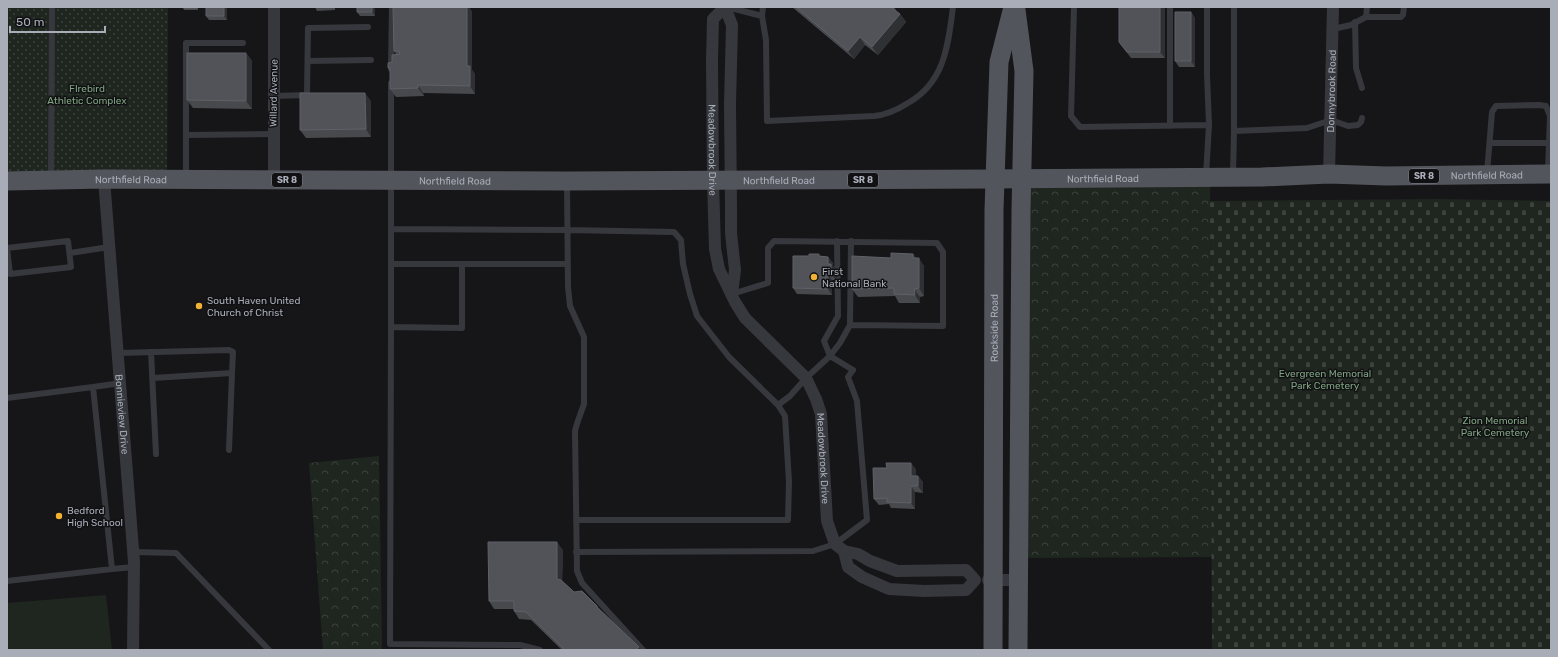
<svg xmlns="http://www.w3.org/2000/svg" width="1558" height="657" font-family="Rubik,sans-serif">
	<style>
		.grass { fill: url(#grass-dots) }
		.forest { fill: url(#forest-crowns) }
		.cemetery { fill: url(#cemetery-stones) }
		.garden { fill: #1e261f }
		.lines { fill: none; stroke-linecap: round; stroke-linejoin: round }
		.service { stroke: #37383d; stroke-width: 6 }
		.minor { stroke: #37383d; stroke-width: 12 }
		.primary { stroke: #53555c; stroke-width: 19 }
		.wall { fill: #47494d }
		.shaded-wall { fill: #2f3033 }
		.building { fill: #525359; stroke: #5f6168 }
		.poi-dot { fill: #f2b134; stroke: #111113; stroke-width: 1.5 }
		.labels { text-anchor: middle; stroke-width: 3; stroke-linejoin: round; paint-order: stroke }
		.shield { fill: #111113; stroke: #7b7e86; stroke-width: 1 }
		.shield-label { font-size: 9px; font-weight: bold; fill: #a8adb8 }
		.park-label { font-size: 10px; fill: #7fa381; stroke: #111113 }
		.street-label { font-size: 10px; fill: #a8adb8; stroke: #111113 }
		.poi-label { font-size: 10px; fill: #a8adb8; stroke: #111113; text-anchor: start }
	</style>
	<defs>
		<pattern id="grass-dots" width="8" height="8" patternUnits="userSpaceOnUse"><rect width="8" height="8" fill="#1e261f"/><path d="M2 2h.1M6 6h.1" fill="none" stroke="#3c433d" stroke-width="1.8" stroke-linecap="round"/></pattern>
		<pattern id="forest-crowns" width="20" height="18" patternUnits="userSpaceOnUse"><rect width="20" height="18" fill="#1e261f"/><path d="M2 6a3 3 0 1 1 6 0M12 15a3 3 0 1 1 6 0" fill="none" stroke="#3c433d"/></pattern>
		<pattern id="cemetery-stones" width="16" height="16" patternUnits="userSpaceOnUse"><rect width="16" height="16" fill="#1e261f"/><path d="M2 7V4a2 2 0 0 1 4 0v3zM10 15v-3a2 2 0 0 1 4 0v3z" fill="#3c433d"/></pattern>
	</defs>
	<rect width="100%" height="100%" fill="#161618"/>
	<path class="grass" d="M7 7H168L167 179 7 181Z"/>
	<path class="forest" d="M1210 176 1212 557 1019 558 1022 179Z
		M379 456 382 650H323L309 463Z"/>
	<path class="cemetery" d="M1438 199 1551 201V650H1212L1210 201Z"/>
	<path class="garden" d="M106 595 112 650H7V603Z"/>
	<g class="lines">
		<path class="service" d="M727 7 762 16 763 7
			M1074 7 1071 116 1080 127 1209 125
			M1170 7V126
			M762 16 766 40 767 121 874 116C887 115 897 110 908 103 945 82 948 45 953 7
			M1366 17 1367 7
			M1355 22 1356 68 1362 88
			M1333 29 1351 25 1366 17H1401L1403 15 1404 7
			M308 61 371 60
			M391 69 392 7
			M391 83V264H567
			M274 96 307 95 308 28 368 27
			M1234 131V7
			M186 135 273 134
			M1490 143H1549
			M1487 173 1492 112 1496 106 1539 105 1546 106 1550 116 1548 172
			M1206 175 1209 125 1207 74V7
			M1233 175 1234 131 1307 128 1331 120 1348 126 1358 125 1361 122 1362 118
			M186 178V43H243
			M51 179 52 7
			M567 183 568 287 570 306 584 337V404C581 413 577 422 575 431L577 571 582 583 643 650
			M391 229 567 230 674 232 681 240 683 264 690 294 697 316 729 357 778 405 785 416 789 482 788 520H576
			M837 241 838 316 824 341 830 356 840 343 850 325 851 241
			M7 248 68 241 71 267 10 274 7 248
			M70 253 109 247
			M391 264V327L462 328V264
			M732 294 768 283V248L774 241 937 243 943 252V326L850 325
			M391 327 390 644 520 645 540 650
			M151 352 156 454
			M119 353 229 350 233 352 232 373 153 378
			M93 387 121 383
			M7 398 93 387 112 569 7 581
			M229 450 232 373
			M133 552 176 553 269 650
			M576 552 813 551 835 544 867 520 857 401 848 377 853 370 830 356 806 378 790 396 778 405
			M112 569 134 567"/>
		<g class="minor">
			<path d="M274 7V180"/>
			<path id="s1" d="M725 7 713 19 712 60 713 181 715 249 719 269 735 302 745 318 806 378 816 399 821 414 827 521 835 544 844 551"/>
			<path d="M725 7 732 25 730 104 731 205V233L735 270 732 294"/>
			<path id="s2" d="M1329 174 1333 7"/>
			<path id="s3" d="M104 179 134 562 133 650"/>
			<path d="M844 551 858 554 870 561 897 571 966 570 975 580 966 590 924 591 889 589 862 577 848 567Z"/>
			<path d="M988 580H1018"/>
		</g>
		<g class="primary">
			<path d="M1016 10 1024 71 1021 210 1018 650"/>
			<path id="s4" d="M7 181 104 179 567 181 996 179 1262 177 1329 174 1386 176 1551 174"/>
			<path id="s5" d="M993 650 994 210 999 62 1013 7"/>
		</g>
	</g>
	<path class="wall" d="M183 7H198V10H184Z
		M227 7V20H209L206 16Z
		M315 7H335V10L317 11Z
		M357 7H375V16H360L357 12Z
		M393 7H469L472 12V70L475 74V94L423 93 424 96 396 97 390 89V71L388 68 396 54 394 51Z
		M792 7H894L897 12 900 14 906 22 878 55 865 45 854 59Z
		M1165 7V58H1131L1119 42Z
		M1191 12 1195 18V67H1179L1175 61Z
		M246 53 252 61V109L193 108 187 100Z
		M371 101V137L306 138 300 130Z
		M913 254 916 258 924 266V296L920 297V303H899L895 296 858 297 852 289 891 258Z
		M821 256 828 257 833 263V266L836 270V280H832V295L797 294 793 288Z
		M916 469V476H918L923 482V493L915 492V509L891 508 889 504 879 505 874 499Z
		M563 550 562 581 574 592 597 606 601 611 641 650H562L531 620 519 619 514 611V609H494L489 601Z"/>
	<path class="shaded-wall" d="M224 7H227V20L224 16Z
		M372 7H375V16L372 12Z
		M467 7H469L472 12V70L475 74V94L470 86 467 66Z
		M1160 7H1165V58L1160 52Z
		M1191 12 1195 18V67L1191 61Z
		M900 14 906 22 878 55 872 47Z
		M860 37 865 45 854 59 848 51Z
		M246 53 252 61V109L246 101Z
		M418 85 423 93 424 96 418 88Z
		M365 93 371 101V137L366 129Z
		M913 254 919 261V258L924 266V296L919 288 913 258Z
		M828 257 833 263V266L836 270V280L831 274 828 264Z
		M828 274 832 280V295L828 289Z
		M914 289 920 297V303L915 295Z
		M911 463 916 469V482L911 476Z
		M918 476 923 482V493L918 486Z
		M911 486 915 492V509L911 503Z
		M557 542 563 550 562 588 557 579Z
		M639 647 641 650H636Z"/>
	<path class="building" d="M183 7H197V8H183Z
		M206 7H224V16H206Z
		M357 7H372V12H357Z
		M393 7H467V66H470V86L418 85V88L390 89V68H388V63L392 62V55L400 54 399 51H394Z
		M796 7H892V8L900 14 872 47 860 37 848 51Z
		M1119 7H1160V52H1127L1119 42Z
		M1175 12H1191V61H1175Z
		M187 53H246V101L187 100Z
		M300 93H365L366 129 300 130Z
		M891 253 913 254V258H919V288L914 289 915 295 894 294V288L852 289V256L891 258Z
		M809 254H819V256L828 257V264H831V274H828V289L793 288V256H809Z
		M886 463H911V476H918V486H911V503L887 502V498L874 499 873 468H887Z
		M488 542H557V579L561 580 574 592 582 591 597 606V607L639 647 636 650H565L526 612 514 611V601H489Z"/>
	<g class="poi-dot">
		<circle cx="814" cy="277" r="4"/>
		<circle cx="199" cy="306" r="4"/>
		<circle cx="59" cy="516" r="4"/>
	</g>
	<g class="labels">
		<g class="shield">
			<rect x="1409" y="169" width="30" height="14" rx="3"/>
			<rect x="272" y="173" width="30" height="14" rx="3"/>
			<rect x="848" y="173" width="30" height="14" rx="3"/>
		</g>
		<g class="shield-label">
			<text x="1424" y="179">SR 8</text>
			<text x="287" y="183">SR 8</text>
			<text x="863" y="183">SR 8</text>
		</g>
		<g class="park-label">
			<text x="87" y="92">FIrebird<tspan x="87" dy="12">Athletic Complex</tspan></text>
			<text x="1325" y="377">Evergreen Memorial<tspan x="1325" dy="12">Park Cemetery</tspan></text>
			<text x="1495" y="424">Zion Memorial<tspan x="1495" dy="12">Park Cemetery</tspan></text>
		</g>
		<g class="street-label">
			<text dy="4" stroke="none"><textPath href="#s2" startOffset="83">Donnybrook Road</textPath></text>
			<text transform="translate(273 93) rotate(-89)" y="4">Willard Avenue</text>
			<text dy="4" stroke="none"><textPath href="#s1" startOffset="148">Meadowbrook Drive</textPath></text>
			<text dy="4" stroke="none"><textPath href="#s4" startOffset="1480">Northfield Road</textPath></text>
			<text dy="4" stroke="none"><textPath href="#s4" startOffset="1096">Northfield Road</textPath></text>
			<text dy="4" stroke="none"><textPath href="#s4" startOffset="124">Northfield Road</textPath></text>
			<text dy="4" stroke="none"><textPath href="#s4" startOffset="448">Northfield Road</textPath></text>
			<text dy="4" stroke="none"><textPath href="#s4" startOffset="772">Northfield Road</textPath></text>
			<text dy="4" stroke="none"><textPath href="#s5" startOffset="322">Rockside Road</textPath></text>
			<text dy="4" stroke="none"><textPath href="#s3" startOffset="236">Bonnieview Drive</textPath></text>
			<text dy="4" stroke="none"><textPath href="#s1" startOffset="492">Meadowbrook Drive</textPath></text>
		</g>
		<g class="poi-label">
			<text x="822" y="275">First<tspan x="822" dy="12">National Bank</tspan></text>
			<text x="207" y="304">South Haven United<tspan x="207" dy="12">Church of Christ</tspan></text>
			<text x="67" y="514">Bedford<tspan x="67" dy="12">High School</tspan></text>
		</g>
	</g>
	<rect width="1558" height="657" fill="none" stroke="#a8adb8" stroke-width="16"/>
	<path d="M10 26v6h95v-6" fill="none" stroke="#a8adb8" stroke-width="2"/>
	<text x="16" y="26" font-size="12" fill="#a8adb8" stroke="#111113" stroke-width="3" paint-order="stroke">50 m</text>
</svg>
